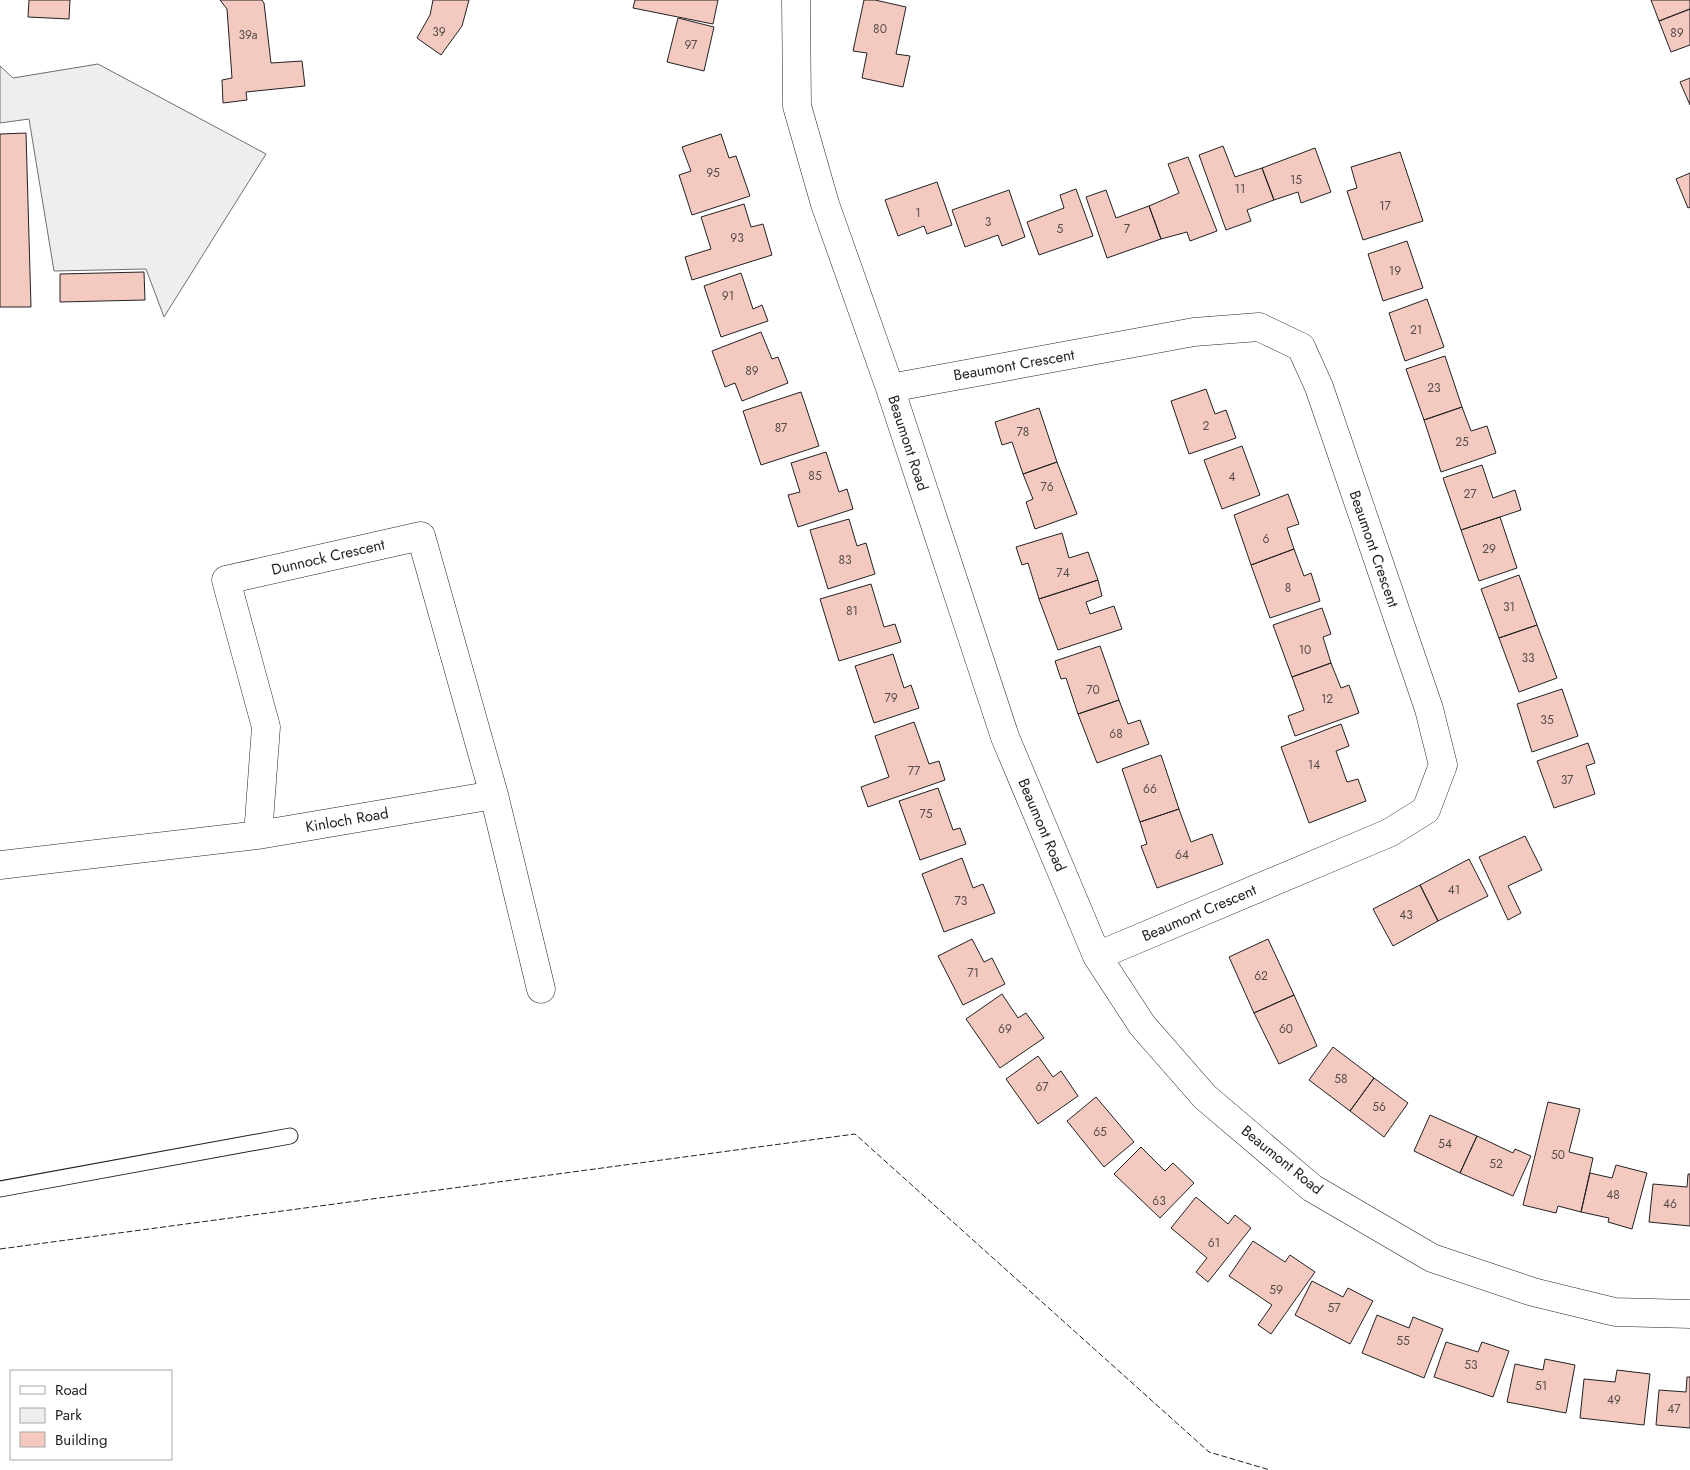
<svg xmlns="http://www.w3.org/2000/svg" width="1690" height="1470" font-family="Jost,sans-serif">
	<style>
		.green { fill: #eee; stroke: #6f6f6f }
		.building { fill: #f3c9c0; stroke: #222 }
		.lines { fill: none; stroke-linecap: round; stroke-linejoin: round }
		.service-casing { stroke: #222; stroke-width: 17 }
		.minor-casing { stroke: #222; stroke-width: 29 }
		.service { stroke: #fff; stroke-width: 15 }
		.minor { stroke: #fff; stroke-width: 28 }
		.fence { stroke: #222; stroke-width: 1; stroke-dasharray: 6 2.5; stroke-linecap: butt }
		.labels { text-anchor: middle; stroke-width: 4; stroke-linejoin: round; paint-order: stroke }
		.number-label { font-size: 12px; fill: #564c4a }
		.street-label { font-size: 15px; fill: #222; stroke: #fff }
	</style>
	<rect width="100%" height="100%" fill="#fff"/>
	<path class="green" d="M98 64 266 154 164 317 146 269 54 271 29 119 0 123V66L13 78Z"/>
	<path class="building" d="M29 0H70L69 19 28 17Z
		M220 0H262L264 3 271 63 302 61 305 86 246 92 247 100 223 103 222 80 232 78 227 9Z
		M433 0H469L462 26 441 55 417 38 430 15Z
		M635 0H718L713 24 633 8Z
		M864 0H875L906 7 896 54 910 56 903 87 862 78 867 53 853 51Z
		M1651 0H1690V9L1659 21Z
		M1690 9V45L1671 52 1659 21Z
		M678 18 714 27 704 71 667 62Z
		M1690 78V105L1680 82Z
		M26 133 31 307H0V134Z
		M721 134 729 158 736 156 750 196 692 215 679 175 691 171 682 147Z
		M1223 146 1235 177 1262 168 1274 200 1247 210 1251 221 1226 230 1199 155Z
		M1315 148 1331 192 1301 203 1298 192 1274 200 1262 168Z
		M1400 152 1423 221 1363 240 1347 191 1357 188 1351 167Z
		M1188 157 1217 231 1190 241 1187 232 1161 239 1149 206 1179 193 1168 164Z
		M1690 173V207L1688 208 1676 179Z
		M937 182 952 225 927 234 924 226 898 236 885 200Z
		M1076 189 1093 236 1039 255 1027 222 1064 208 1060 195Z
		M1009 190 1025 237 1002 246 998 235 965 247 952 210Z
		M1106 190 1116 218 1149 206 1161 239 1107 258 1086 197Z
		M744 204 751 227 763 224 772 255 692 280 685 257 711 249 701 217Z
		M1407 241 1423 288 1383 301 1368 254Z
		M144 272 145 300 60 302V274Z
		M741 273 753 309 762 305 768 321 721 337 704 286Z
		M1427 299 1444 347 1405 361 1389 313Z
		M761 332 772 359 778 357 788 383 742 401 735 383 725 387 712 351Z
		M1445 356 1462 407 1424 420 1406 369Z
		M1206 389 1215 414 1226 410 1236 438 1189 454 1171 401Z
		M801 392 819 446 761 465 743 411Z
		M1462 407 1471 431 1487 426 1496 453 1441 472 1424 420Z
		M1039 408 1057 462 1023 474 1012 442 1002 445 995 422Z
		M1242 446 1260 495 1222 509 1204 460Z
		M826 452 839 492 847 489 853 509 798 527 788 495 800 492 791 463Z
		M1057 462 1077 514 1035 529 1026 502 1033 499 1023 474Z
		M1482 465 1493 498 1515 490 1521 510 1461 530 1443 478Z
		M1288 494 1299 524 1287 528 1294 549 1251 565 1234 515Z
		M1500 517 1517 568 1479 581 1461 530Z
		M849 519 857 546 866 543 875 574 828 589 810 530Z
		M1062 533 1069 558 1088 552 1098 580 1039 599 1028 563 1022 565 1016 547Z
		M1294 549 1304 576 1311 573 1320 601 1270 618 1251 565Z
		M1519 575 1537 625 1499 638 1481 589Z
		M1098 580 1102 596 1086 602 1090 614 1114 606 1122 629 1058 650 1039 599Z
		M871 584 884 627 895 624 901 642 839 661 820 599Z
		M1322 608 1331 634 1323 637 1331 663 1292 677 1273 625Z
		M1537 625 1557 678 1519 692 1499 638Z
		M1100 646 1119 700 1078 714 1066 678 1061 679 1055 661Z
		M893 654 904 688 911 685 919 708 874 723 855 666Z
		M1331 663 1341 688 1349 685 1359 713 1295 736 1288 716 1304 710 1292 677Z
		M1562 689 1578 736 1532 752 1517 704Z
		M1119 700 1128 724 1140 720 1149 744 1097 763 1078 714Z
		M914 722 929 764 939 761 945 780 868 807 861 787 889 777 875 736Z
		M1341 724 1349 746 1336 751 1347 782 1358 779 1366 801 1309 823 1281 747Z
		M1588 743 1595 763 1586 766 1595 794 1554 808 1537 761Z
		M1161 755 1179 809 1140 822 1122 769Z
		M938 788 953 830 960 828 966 844 920 860 899 801Z
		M1179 809 1191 842 1212 834 1223 864 1157 888 1141 846 1147 844 1140 822Z
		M1525 836 1542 870 1508 886 1521 913 1508 920 1479 857Z
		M962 858 973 888 983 884 995 913 944 932 922 874Z
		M1469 859 1488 896 1438 921 1420 885Z
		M1420 885 1438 921 1393 946 1373 909Z
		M972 939 984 962 992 958 1005 984 963 1005 938 956Z
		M1268 939 1294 995 1254 1013 1229 957Z
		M1002 994 1018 1018 1026 1013 1044 1038 1000 1068 966 1019Z
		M1294 995 1317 1046 1279 1064 1254 1013Z
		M1333 1047 1374 1078 1350 1111 1309 1080Z
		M1038 1056 1053 1077 1061 1071 1078 1096 1038 1124 1006 1079Z
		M1374 1078 1408 1103 1384 1137 1350 1111Z
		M1096 1097 1134 1142 1104 1167 1067 1121Z
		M1548 1102 1580 1109 1569 1152 1593 1158 1581 1212 1558 1206 1556 1213 1523 1205Z
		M1430 1115 1477 1136 1460 1173 1414 1151Z
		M1477 1136 1513 1153 1515 1149 1531 1156 1513 1196 1460 1173Z
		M1141 1147 1165 1171 1173 1163 1194 1183 1160 1218 1114 1174Z
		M1616 1165 1647 1173 1632 1229 1608 1222 1609 1218 1581 1212 1590 1173 1612 1178Z
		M1688 1174H1690V1226L1649 1222 1653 1184 1687 1187Z
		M1196 1197 1228 1224 1235 1215 1251 1228 1208 1282 1196 1272 1207 1258 1171 1228Z
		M1253 1241 1285 1262 1290 1255 1315 1272 1271 1334 1258 1325 1272 1305 1229 1276Z
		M1312 1281 1343 1297 1348 1288 1373 1301 1350 1344 1295 1315Z
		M1377 1315 1409 1328 1413 1317 1443 1329 1424 1378 1362 1353Z
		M1446 1342 1478 1352 1482 1342 1509 1351 1493 1397 1434 1377Z
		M1545 1359 1575 1365 1566 1413 1507 1402 1515 1364 1543 1370Z
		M1617 1370 1650 1374 1644 1425 1580 1418 1584 1379 1615 1382Z
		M1687 1377H1690V1428L1656 1425 1659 1390 1686 1392Z"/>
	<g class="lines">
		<g class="service-casing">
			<path id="service" d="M0 1189 290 1136"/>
		</g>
		<g class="minor-casing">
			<path id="minor" d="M796 0 797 106 825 204 890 388 1005 737 1097 956 1142 1025 1205 1097 1312 1188 1432 1258 1533 1292 1615 1312 1690 1314
				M890 388 1194 332 1259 327 1301 347 1319 387 1429 709 1443 765 1426 810 1389 833 1097 956
				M258 835 266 727 226 580 421 536 494 795 541 989
				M0 865 258 835 494 795"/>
		</g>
		<use href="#service" class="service"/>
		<use href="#minor" class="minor"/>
		<path class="fence" d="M0 1249 855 1134 1209 1452 1270 1470"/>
	</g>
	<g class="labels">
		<g class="number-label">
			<text x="880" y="33">80</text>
			<text x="439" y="36">39</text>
			<text x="1677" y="37">89</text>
			<text x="248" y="39">39a</text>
			<text x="691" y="49">97</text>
			<text x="713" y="177">95</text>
			<text x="1296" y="184">15</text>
			<text x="1240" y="193">11</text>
			<text x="1385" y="210">17</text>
			<text x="918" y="217">1</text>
			<text x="988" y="226">3</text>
			<text x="1060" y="233">5</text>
			<text x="1127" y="233">7</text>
			<text x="737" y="242">93</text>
			<text x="1395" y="275">19</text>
			<text x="728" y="300">91</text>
			<text x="1416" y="334">21</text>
			<text x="752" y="375">89</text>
			<text x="1434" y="392">23</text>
			<text x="1206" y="430">2</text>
			<text x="781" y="432">87</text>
			<text x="1023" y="436">78</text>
			<text x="1462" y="446">25</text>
			<text x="815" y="480">85</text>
			<text x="1232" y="481">4</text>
			<text x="1047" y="491">76</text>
			<text x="1470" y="498">27</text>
			<text x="1266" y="543">6</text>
			<text x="1489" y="553">29</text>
			<text x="845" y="564">83</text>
			<text x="1063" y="577">74</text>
			<text x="1288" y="592">8</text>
			<text x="1509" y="611">31</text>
			<text x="852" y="615">81</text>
			<text x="1305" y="654">10</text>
			<text x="1528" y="662">33</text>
			<text x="1093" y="694">70</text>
			<text x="891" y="702">79</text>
			<text x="1327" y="703">12</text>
			<text x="1547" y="724">35</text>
			<text x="1116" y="738">68</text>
			<text x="1314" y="769">14</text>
			<text x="914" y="775">77</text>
			<text x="1567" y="784">37</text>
			<text x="1150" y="793">66</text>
			<text x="926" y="818">75</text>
			<text x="1182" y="859">64</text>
			<text x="1454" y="894">41</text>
			<text x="961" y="905">73</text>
			<text x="1406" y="919">43</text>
			<text x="973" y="977">71</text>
			<text x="1261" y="980">62</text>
			<text x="1005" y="1033">69</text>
			<text x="1286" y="1033">60</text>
			<text x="1341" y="1083">58</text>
			<text x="1042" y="1091">67</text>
			<text x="1379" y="1111">56</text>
			<text x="1100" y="1136">65</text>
			<text x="1445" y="1148">54</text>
			<text x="1558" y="1159">50</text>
			<text x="1496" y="1168">52</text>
			<text x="1613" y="1199">48</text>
			<text x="1159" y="1205">63</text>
			<text x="1670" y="1208">46</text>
			<text x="1214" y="1247">61</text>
			<text x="1276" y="1294">59</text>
			<text x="1334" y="1312">57</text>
			<text x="1403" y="1345">55</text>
			<text x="1471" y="1369">53</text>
			<text x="1541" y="1390">51</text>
			<text x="1614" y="1404">49</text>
			<text x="1674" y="1413">47</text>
		</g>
		<g class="street-label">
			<text transform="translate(1014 365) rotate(-10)" y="5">Beaumont Crescent</text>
			<text transform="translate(908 443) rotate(72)" y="5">Beaumont Road</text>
			<text transform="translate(1374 549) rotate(71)" y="5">Beaumont Crescent</text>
			<text transform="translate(328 557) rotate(-13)" y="5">Dunnock Crescent</text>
			<text transform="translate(347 820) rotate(-10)" y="5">Kinloch Road</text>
			<text transform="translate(1042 825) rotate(67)" y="5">Beaumont Road</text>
			<text transform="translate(1199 913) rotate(-23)" y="5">Beaumont Crescent</text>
			<text transform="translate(1282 1160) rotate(39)" y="5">Beaumont Road</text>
		</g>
	</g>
	<rect x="10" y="1370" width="162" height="90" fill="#ffffff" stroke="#a7a7a7"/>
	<rect x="20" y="1386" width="25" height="8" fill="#ffffff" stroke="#a7a7a7"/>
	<text x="55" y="1395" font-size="15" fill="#222222">Road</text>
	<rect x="20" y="1408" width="25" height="15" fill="#eeeeee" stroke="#a7a7a7"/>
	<text x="55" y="1420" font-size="15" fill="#222222">Park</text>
	<rect x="20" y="1432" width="25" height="15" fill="#f3c9c0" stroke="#a7a7a7"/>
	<text x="55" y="1445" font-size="15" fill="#222222">Building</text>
</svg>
